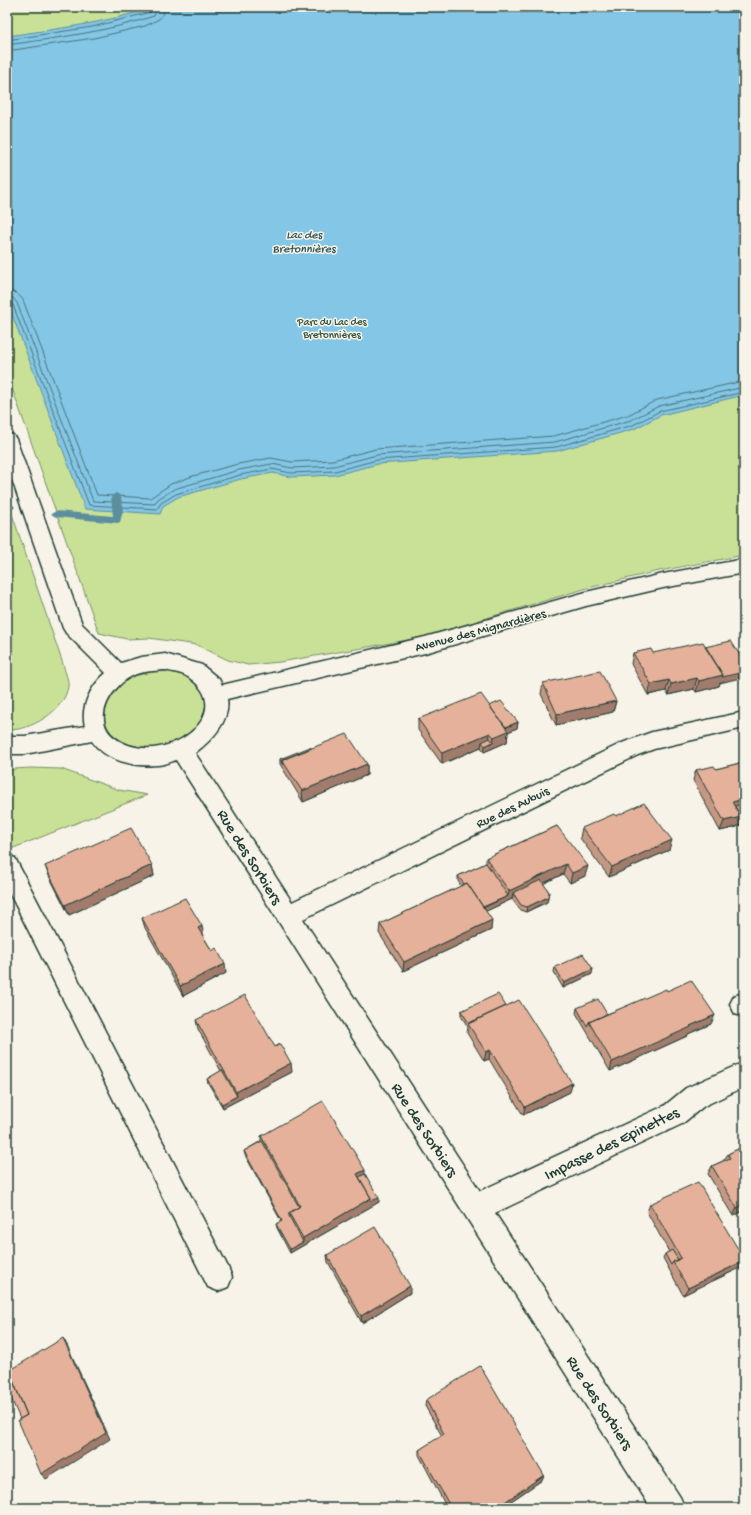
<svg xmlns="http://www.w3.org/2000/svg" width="751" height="1515" font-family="'Gochi Hand',sans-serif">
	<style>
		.green { fill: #c9e197; stroke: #748f66 }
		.water { fill: #84c6e5; stroke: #5c8f9e }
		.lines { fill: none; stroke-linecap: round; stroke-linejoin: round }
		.shore { stroke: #47747b; stroke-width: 1 }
		.stream { fill: #5c8f9e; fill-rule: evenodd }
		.minor-casing { stroke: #1f3d34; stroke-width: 3 }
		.minor { fill: #f7f3e8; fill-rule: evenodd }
		.wall { fill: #c69884; stroke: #1f3d34 }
		.shaded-wall { fill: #a17c6c; stroke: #1f3d34 }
		.building { fill: #e6b19a; stroke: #1f3d34 }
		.labels { text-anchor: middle; stroke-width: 3; stroke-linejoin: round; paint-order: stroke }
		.far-park-label { font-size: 11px; fill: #385643; stroke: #f7f3e8 }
		.far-water-label { font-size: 12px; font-style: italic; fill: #335857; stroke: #f7f3e8 }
		.street-label { font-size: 13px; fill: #1f3d34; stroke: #f7f3e8 }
		.near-street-label { font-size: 16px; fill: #1f3d34; stroke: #f7f3e8 }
	</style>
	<rect width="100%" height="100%" fill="#f7f3e8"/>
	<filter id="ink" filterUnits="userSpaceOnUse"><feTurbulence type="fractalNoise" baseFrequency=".025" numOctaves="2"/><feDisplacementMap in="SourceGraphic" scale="8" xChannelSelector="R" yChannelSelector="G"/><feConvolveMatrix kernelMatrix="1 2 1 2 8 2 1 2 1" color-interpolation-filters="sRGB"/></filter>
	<g filter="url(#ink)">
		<path class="green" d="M7 7H744V555L654 572 584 589 420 638 280 662 248 665 228 660 197 645 149 638 127 639 99 633 7 374Z
			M7 513 12 514 64 667C65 673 69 680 68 686 65 711 30 731 7 730Z
			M155 669C161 669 167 669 173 670 204 679 216 703 195 729 175 755 115 755 105 721 101 710 104 702 111 693 127 675 132 673 155 669Z
			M30 768 61 769 119 790 147 795 11 849 7 842V773L14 769Z"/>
		<path class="water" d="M154 7H744V395L661 415 634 429 557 451 378 464 335 475 291 477 273 473 241 479 178 497 163 506 160 514 85 509 7 301V36C56 29 107 23 154 7Z"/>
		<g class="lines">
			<path class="shore" d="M7 40 92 27 151 12 153 7
				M7 45C56 38 106 32 154 16L158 7
				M7 51 94 38 145 26 159 19 163 14 164 7
				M7 291 17 293 23 300 97 495 150 498 171 484 193 476 238 464 271 458 292 462 333 460 376 449 554 436 628 415 657 400 744 381
				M7 297 13 298 17 303 93 501 154 504 158 499 174 489 239 470 272 464 292 468 334 466 377 455 555 442 631 420 659 406 744 387
				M7 302H10L13 305 89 505 157 509 161 503 176 494 240 475 272 469 291 473 335 471 377 460 556 447 633 425 660 411 744 392"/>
			<path class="stream" d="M116 493 121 496 123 511 120 522 117 523 56 517 51 514 56 511 113 516 111 496Z
				M7 503 13 505 15 507 13 509H7Z"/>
			<g class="minor-casing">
				<path id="minor" d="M7 433 13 435 16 439 82 624 121 663 141 657 165 654 202 665 219 679 222 685 425 637 586 592 663 574 744 559V573L663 588 586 606 425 653 227 699C231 721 211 741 195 753L292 902 622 743 652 732 744 712V728L654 749 638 755 303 919 480 1191 664 1106 686 1088 744 1062V1087L704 1106 682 1124 495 1213 680 1497 685 1508H651L176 760C170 762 164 765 158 765 135 767 105 761 92 741L25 754H7V736H25L85 726C80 706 91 686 106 673L66 633 63 628 7 465ZM165 670C172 672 182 673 188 677 243 713 161 772 115 738 90 720 112 686 132 676 142 671 154 671 165 670Z
					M7 855 15 858 228 1267 232 1277 228 1287 218 1291 208 1287 7 888Z
					M743 993H744V1017L735 1014 730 1004 734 996Z"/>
			</g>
			<use href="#minor" class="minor"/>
		</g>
		<path class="wall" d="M633 653H653L720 683 719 686 696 692 694 689 668 695 666 691 648 695 631 664Z
			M543 683 616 701 613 712 556 725 541 694Z
			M489 706 518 722 517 728 508 732 507 742 484 752 481 747 442 764 418 730V719Z
			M311 748 367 764V775L303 802 280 764V759Z
			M744 762V825L737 826V827L720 831 693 780 696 770 716 769Z
			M557 826 585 876 570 883 563 874 543 884 549 892 547 902 526 912 520 910 512 899 486 911 491 930 403 971 379 933 380 924 461 886 458 881V876L486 863V858Z
			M582 828 669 850 609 877 580 838Z
			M152 865 154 876 69 915 49 876 45 866Z
			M142 918 204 936H203L212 951 226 973 183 996 145 928Z
			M555 967 592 974 563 988 554 972Z
			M667 991 711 1024 688 1034 687 1036 610 1071 576 1013 577 1008 607 1014Z
			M506 1006 570 1092 523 1115 489 1059 484 1061 467 1033 468 1027 461 1016V1011Z
			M196 1020 275 1047 292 1072 223 1108 208 1083 207 1079 221 1071 198 1029Z
			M261 1136 365 1174 379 1202 290 1253 277 1228 276 1224 281 1221 245 1155 244 1151 261 1141Z
			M744 1146V1211L733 1216 708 1174 712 1166 723 1161 728 1154Z
			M650 1204 744 1259V1262L740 1268 683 1295 663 1258 665 1254 669 1252 647 1212Z
			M327 1255 410 1293 362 1323 328 1262Z
			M426 1400 542 1480 501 1508H447L419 1455V1450L442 1436 425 1406Z"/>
		<path class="shaded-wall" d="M744 672V677L720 683 719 686 696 692 699 681 723 675Z
			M697 678 694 689 668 695 671 684Z
			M669 680 666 691 648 695 651 684Z
			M616 701 613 712 556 725 557 714Z
			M518 722 517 728 508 732 507 742 484 752 485 746 493 742 494 737 503 729Z
			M490 733 489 744 482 742 481 747 442 764V753Z
			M367 764V775L303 802 302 791Z
			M744 799V809L733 811 732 802Z
			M741 817 744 820V825L737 826V827L720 831 724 821Z
			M672 840 669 850 609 877 612 867Z
			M566 864 563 874 515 897 513 893 512 899 480 914 481 909 508 896 509 891Z
			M152 865 154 876 69 915 65 905Z
			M588 866 585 876 570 883 572 873Z
			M548 897 547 902 526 912 527 907Z
			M492 920 491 930 403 971 404 962Z
			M202 926 204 936 200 938 198 928Z
			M225 964 226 973 183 996 180 986Z
			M593 969 592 974 563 988 564 983Z
			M715 1015 711 1024 688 1034 687 1036 610 1071 612 1062 690 1026Z
			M490 1050 489 1059 484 1061 486 1052Z
			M291 1063 292 1072 223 1108 222 1104 237 1096 236 1092Z
			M572 1083 570 1092 523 1115 525 1107Z
			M365 1170V1178L359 1181 357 1174Z
			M371 1198H379V1202L290 1253V1249L303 1242V1238Z
			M744 1205V1211L733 1216 737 1208Z
			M744 1261V1262L740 1268 683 1295 688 1288Z
			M410 1286V1293L362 1323 361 1316Z
			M63 1338 67 1345 110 1439 46 1479 41 1474Z
			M544 1475 542 1480 501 1508H496Z"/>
		<path class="building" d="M731 641 744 662V672L722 677 723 675 705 647Z
			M703 642 723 675 699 681 697 678 671 684 669 680 651 684 633 653 651 649 653 653Z
			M600 671 616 701 557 714 543 683Z
			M481 694 508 731 494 737 490 733 442 753 418 719Z
			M501 701 518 722 506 727 489 706Z
			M347 734 367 764 302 791 282 760Z
			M490 738 493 742 485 746 482 742Z
			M310 747 311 748 282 760 283 765 280 759Z
			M744 762V799L732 802 741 817 724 821 696 770 714 766 716 769Z
			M644 803 672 840 612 867 582 828 614 814 616 816Z
			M744 804V820L739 821 741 817 735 806Z
			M557 826 588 866 572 873 566 864 509 891 486 858Z
			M131 828 152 865 65 905 45 866Z
			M486 863 508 896 483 907 467 883 464 884 458 876Z
			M541 880 549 892 548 897 527 907 521 905 513 893Z
			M467 883 492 920 404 962 380 924Z
			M185 898 202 926 198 928 212 951 216 948 225 964 180 986 142 918Z
			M583 954 593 969 564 983 555 967Z
			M691 980 715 1015 690 1026 691 1027 612 1062 589 1022 666 989 667 991Z
			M498 994 506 1006 469 1023 461 1011Z
			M245 995 275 1047 280 1044 291 1063 236 1092 196 1020Z
			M598 999 607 1014 589 1022 587 1026 577 1008Z
			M519 1000 572 1083 525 1107 490 1050 486 1052 468 1024Z
			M222 1070 237 1096 222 1104 207 1079Z
			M323 1101 365 1170 357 1174 371 1198 303 1238 289 1213 300 1206 261 1136Z
			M262 1141 299 1207 289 1213V1216L303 1242 290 1249 276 1224 282 1221 244 1151Z
			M744 1146V1205L737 1208 712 1166 730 1158 728 1154Z
			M365 1174 379 1198 371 1201V1198L359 1177Z
			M698 1182 744 1259V1261L688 1288 673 1262 681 1258 650 1204Z
			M375 1227 410 1286 361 1316 327 1255Z
			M672 1250 678 1260 673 1262 671 1265 665 1254Z
			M63 1338 106 1433 41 1474 18 1420 27 1415 9 1371Z
			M480 1366 544 1475 496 1508H451L419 1450 444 1434 426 1400Z
			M10 1374 27 1415 20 1419 7 1389V1377Z"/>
	</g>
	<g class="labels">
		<g class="far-park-label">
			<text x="332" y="325">Parc du Lac des<tspan x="332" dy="13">Bretonnières</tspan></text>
		</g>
		<g class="far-water-label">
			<text x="304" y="238">Lac des<tspan x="304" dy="14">Bretonnières</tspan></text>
		</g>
		<g class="street-label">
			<text transform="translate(480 629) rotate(-15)" y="5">Avenue des Mignardières</text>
			<text transform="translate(512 806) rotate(-26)" y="5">Rue des Aubuis</text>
		</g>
		<g class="near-street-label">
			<text transform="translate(251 856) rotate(58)" y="6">Rue des Sorbiers</text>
			<text transform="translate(426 1129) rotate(57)" y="6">Rue des Sorbiers</text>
			<text transform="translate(611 1142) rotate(-26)" y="6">Impasse des Epinettes</text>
			<text transform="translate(601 1402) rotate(57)" y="6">Rue des Sorbiers</text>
		</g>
	</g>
	<rect width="751" height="1515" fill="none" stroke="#f7f3e8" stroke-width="24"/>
	<rect x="12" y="12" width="727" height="1491" fill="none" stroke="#1f3d34" stroke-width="1.5" filter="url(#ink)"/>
</svg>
